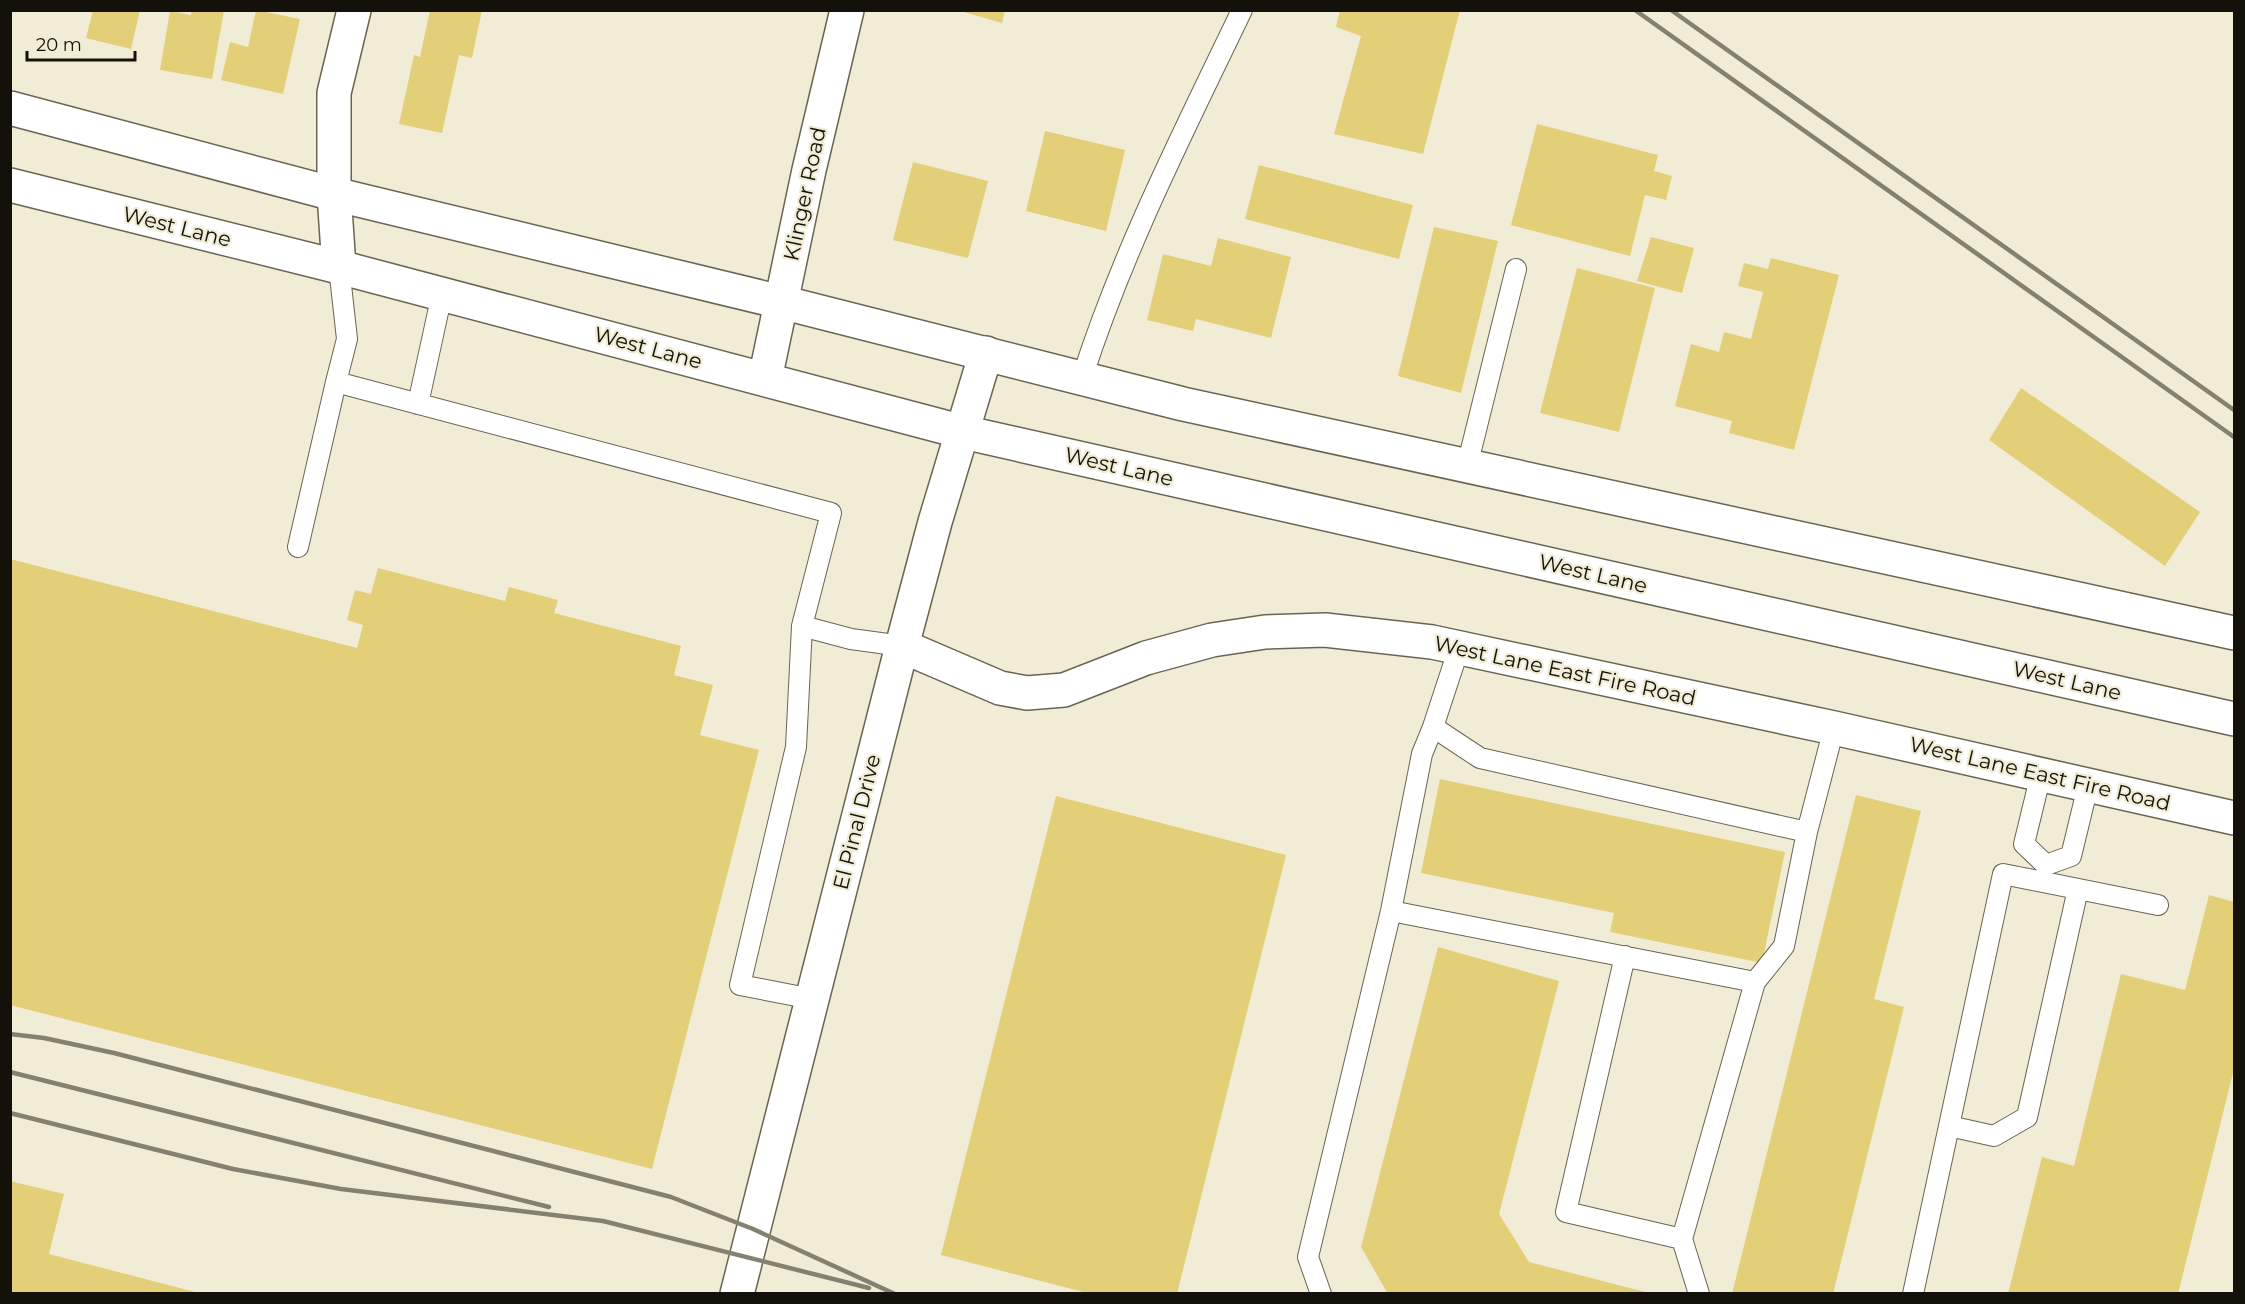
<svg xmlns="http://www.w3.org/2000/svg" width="2245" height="1304" font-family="Montserrat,sans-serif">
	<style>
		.building { fill: #e3cf78 }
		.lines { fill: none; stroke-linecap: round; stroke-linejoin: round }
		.service-casing { stroke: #6a6551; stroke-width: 22 }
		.minor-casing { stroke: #6a6551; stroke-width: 36 }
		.secondary-casing { stroke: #6a6551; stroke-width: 36 }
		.service { stroke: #fff; stroke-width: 20 }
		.minor { stroke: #fff; stroke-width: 33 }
		.secondary { stroke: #fff; stroke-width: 33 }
		.rail { stroke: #848171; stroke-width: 4.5 }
		.labels { text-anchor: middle; stroke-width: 4.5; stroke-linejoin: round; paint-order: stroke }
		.street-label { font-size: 21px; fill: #131109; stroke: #f1ecd5 }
	</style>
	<rect width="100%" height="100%" fill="#f1ecd5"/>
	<path class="building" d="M93 10H140L131 49 86 38Z
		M192 10H224L212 79 160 70 170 11 191 15Z
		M256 10 300 19 283 94 221 80 230 42 248 47Z
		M430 10H482L472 58 459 55 442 133 399 124 414 55 420 57Z
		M957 10H1005L1002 23Z
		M1340 10H1460L1423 154 1334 134 1361 36 1336 27Z
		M1537 124 1658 155 1654 171 1672 176 1666 200 1645 195 1630 256 1511 225Z
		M1045 131 1125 150 1106 231 1026 211Z
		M913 162 988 181 968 258 893 240Z
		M1259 165 1413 205 1399 259 1245 219Z
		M1434 227 1498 241 1461 393 1398 376Z
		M1651 237 1694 248 1682 293 1637 281Z
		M1218 238 1291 257 1271 338 1196 319 1193 331 1147 320 1163 254 1211 266Z
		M1771 258 1839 275 1794 450 1729 433 1732 421 1675 406 1691 344 1719 352 1724 332 1751 339 1763 292 1738 286 1744 263 1768 269Z
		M1577 268 1655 288 1619 432 1540 413Z
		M2021 388 2200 512 2165 566 1989 440Z
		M10 559 357 648 363 625 347 620 355 590 371 594 378 568 505 601 509 587 558 600 554 613 681 646 674 675 713 685 700 735 759 750 652 1169 10 1005Z
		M1440 779 1785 852 1762 963 1610 932 1614 913 1421 873Z
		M1856 795 1921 811 1874 999 1904 1007 1833 1294H1732Z
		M1056 796 1286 855 1177 1294H1091L941 1255Z
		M2209 895 2234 902V1069L2178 1294H2008L2042 1157 2074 1166 2121 974 2185 990Z
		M1438 947 1559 981 1499 1214 1529 1262 1653 1294H1388L1361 1247Z
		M10 1181 64 1194 49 1254 203 1294H10Z"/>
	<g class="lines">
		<g class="service-casing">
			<path id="service" d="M1082 378C1123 250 1184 131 1242 10
				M336 382 347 339 339 267
				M418 404 442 294
				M1467 466 1516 269
				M298 547 336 382 831 513 802 626 851 639 902 646
				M802 626 796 747 740 985 812 999
				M1433 727 1480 758 1807 832 1834 728
				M2041 774 2024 844 2046 865 2071 856 2088 786
				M1391 911 1755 982
				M1625 956 1566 1212 1682 1239
				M1949 1126 1994 1136 2027 1117 2078 889
				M1321 1294 1308 1257 1391 911 1422 754 1433 727 1459 648
				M1699 1294 1682 1239 1755 982 1784 946 1807 832
				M1913 1294 2003 874 2158 905"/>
		</g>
		<g class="minor-casing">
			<path id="minor" d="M339 267 334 194V93L354 10
				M765 379 809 170 847 10
				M902 646 1000 688 1027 693 1064 690 1146 658 1212 640 1265 632 1325 630 1432 642 1834 728 2234 818
				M737 1294 902 646 935 522 986 353"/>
		</g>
		<g class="secondary-casing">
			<path id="secondary" d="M10 108 334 194 781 302 1183 404 2234 633
				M10 185 339 267 963 432 2234 719"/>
		</g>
		<use href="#service" class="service"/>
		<use href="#minor" class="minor"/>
		<use href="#secondary" class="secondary"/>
		<path class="rail" d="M1635 10 2234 437
			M1671 10 2234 410
			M10 1034 44 1038 114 1053 671 1197 753 1229 895 1294
			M10 1072 549 1207
			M10 1113 233 1169 341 1189 603 1221 869 1288"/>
	</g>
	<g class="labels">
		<g class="street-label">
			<text transform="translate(805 194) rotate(-78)" y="7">Klinger Road</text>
			<text transform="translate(177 227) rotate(14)" y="7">West Lane</text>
			<text transform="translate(648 348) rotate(15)" y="7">West Lane</text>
			<text transform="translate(1119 467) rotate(13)" y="7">West Lane</text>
			<text transform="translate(1593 574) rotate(13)" y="7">West Lane</text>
			<text transform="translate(1565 671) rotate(12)" y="7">West Lane East Fire Road</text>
			<text transform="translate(2067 681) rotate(13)" y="7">West Lane</text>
			<text transform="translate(2040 774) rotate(13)" y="7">West Lane East Fire Road</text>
			<text transform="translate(857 822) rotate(-76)" y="7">El Pinal Drive</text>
		</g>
	</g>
	<rect width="2245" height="1304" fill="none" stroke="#131109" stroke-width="24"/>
	<path d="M27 51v9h108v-9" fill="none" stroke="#131109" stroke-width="3"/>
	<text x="36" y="51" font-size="18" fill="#131109" stroke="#f1ecd5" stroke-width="4.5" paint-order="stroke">20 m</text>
</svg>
